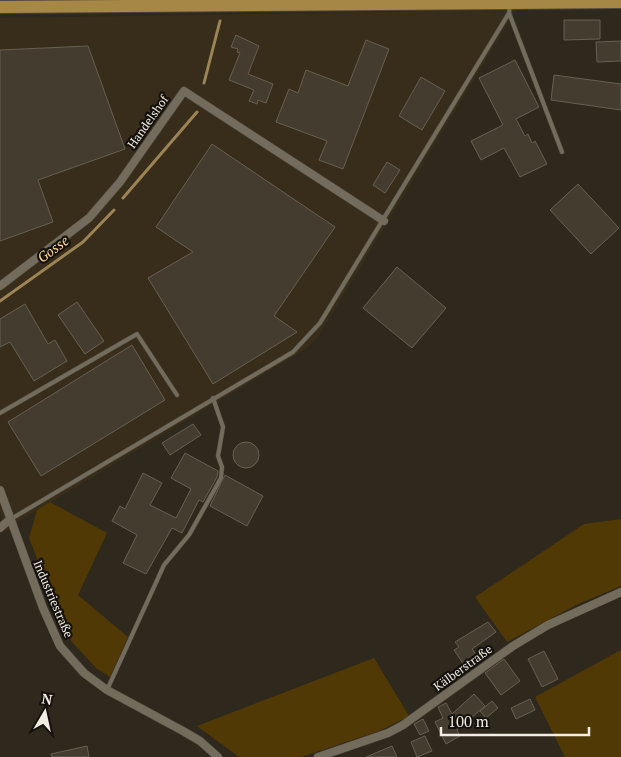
<svg xmlns="http://www.w3.org/2000/svg" width="621" height="757" font-family="'PT Serif',serif">
	<style>
		.built { fill: #372d1a }
		.green { fill: #503904 }
		.lines { fill: none; stroke-linecap: round; stroke-linejoin: round }
		.stream { stroke: #9c8456; stroke-width: 3 }
		.building { fill: #443c2f; stroke: #675f51 }
		.service-casing { stroke: #4b463b; stroke-width: 5 }
		.minor-casing { stroke: #4b463b; stroke-width: 9 }
		.primary-casing { stroke: #4b463b; stroke-width: 14 }
		.service { stroke: #736b5c; stroke-width: 4 }
		.minor { stroke: #736b5c; stroke-width: 8 }
		.primary { stroke: #a78746; stroke-width: 12 }
		.labels { text-anchor: middle; stroke-width: 4.5; stroke-linejoin: round; paint-order: stroke }
		.street-label { font-size: 12px; fill: #f1ece4; stroke: #15110c }
		.water-label { font-size: 14px; font-style: italic; fill: #fcd794; stroke: #15110c }
	</style>
	<rect width="100%" height="100%" fill="#2f281c"/>
	<path class="built" d="M516 10 317 339 304 350 18 522 6 533 0 512V18Z"/>
	<path class="green" d="M50 502 107 533 78 595 128 637 110 677 96 668 72 642 64 627 29 538 37 510Z
		M621 519V586L578 604 507 642 475 597 584 524Z
		M621 650V757H565L535 697Z
		M374 658 409 716 379 731 301 757H239L197 726Z"/>
	<g class="lines">
		<path class="stream" d="M204 83 220 21
			M123 198 197 112
			M0 301 83 242 114 210"/>
	</g>
	<path class="building" d="M564 20H600V39L564 40Z
		M236 35 259 46 248 74 273 84 266 103 258 100 257 104 249 101 254 90 229 80 240 53 237 52 238 49 231 47Z
		M366 40 389 49 343 169 319 160 327 141 276 122 289 89 298 93 306 70 348 86Z
		M621 41V61L597 62 596 42Z
		M88 46 125 149 38 180 53 222 0 241V50Z
		M515 60 539 107 516 119 525 136 528 134 532 143 535 141 547 164 520 177 504 148 481 160 471 141 503 125 479 78Z
		M554 75 621 84V110L551 100Z
		M421 77 445 91 422 130 399 116Z
		M212 144 335 227 274 316 297 332 213 384 148 278 193 252 156 227Z
		M387 162 400 170 385 193 373 185Z
		M578 184 619 228 591 254 550 210Z
		M397 267 446 308 412 348 363 308Z
		M77 302 104 341 85 354 58 315Z
		M25 304 48 344 55 340 67 361 34 381 10 342 0 347V319Z
		M132 345 165 400 41 476 8 422Z
		M193 424 201 435 170 455 162 443Z
		M233 455a13 13 0 1 1 26 0a13 13 0 1 1-26 0Z
		M185 453 218 471 217 477 203 502 199 500 182 533 172 528 146 574 123 563 137 535 112 521 120 506 125 509 143 473 162 483 150 505 176 518 191 489 171 478Z
		M225 475 263 496 247 526 210 506Z
		M488 622 496 632 472 649 479 659 466 668 454 650 459 647 455 642Z
		M544 651 558 679 542 687 528 659Z
		M504 659 520 681 501 695 485 673Z
		M474 694 485 706 457 730 460 736 446 744 435 722 443 718 438 707 446 703 452 714Z
		M530 699 535 710 516 719 511 708Z
		M492 701 498 708 486 718 480 711Z
		M423 719 429 731 420 735 414 724Z
		M425 736 432 751 417 757 411 742Z
		M87 746 89 757H52L51 754Z
		M392 746 397 757H366Z"/>
	<g class="lines">
		<g class="service-casing">
			<path id="service" d="M509 13 562 152
				M0 413 137 334 177 395
				M11 519 293 352 320 323 509 13 510 5
				M107 690 164 565 189 535 221 478 222 467 218 456 223 427 213 398"/>
		</g>
		<g class="minor-casing">
			<path id="minor" d="M0 286 89 218 120 182 184 91 384 221
				M0 490 43 608 60 646 84 673 107 690 183 731 200 741 218 757
				M0 528 9 520
				M318 757 388 733 403 725 513 646 548 625 621 592"/>
		</g>
		<g class="primary-casing">
			<path id="primary" d="M0 7 621 2"/>
		</g>
		<use href="#service" class="service"/>
		<use href="#minor" class="minor"/>
		<use href="#primary" class="primary"/>
	</g>
	<g class="labels">
		<g class="street-label">
			<text transform="translate(148 122) rotate(-55)" y="4">Handelshof</text>
			<text transform="translate(53 599) rotate(67)" y="4">Industriestraße</text>
			<text transform="translate(463 668) rotate(-36)" y="4">Kälberstraße</text>
		</g>
		<g class="water-label">
			<text transform="translate(53 249) rotate(-36)" y="5">Gosse</text>
		</g>
	</g>
	<g transform="translate(45 712) rotate(9)" stroke="#15110c" stroke-width="4" paint-order="stroke">
	<path d="M0-4L9 19L0 12L-9 19Z" fill="#f1ece4"/>
	<text y="-8" font-size="14" font-weight="bold" text-anchor="middle" fill="#f1ece4">N</text>
	</g>
	<path d="M441 727v8h148v-8" fill="none" stroke="#f1ece4" stroke-width="2.5"/>
	<text x="448" y="727" font-size="15" fill="#f1ece4" stroke="#15110c" stroke-width="4" paint-order="stroke">100 m</text>
</svg>
